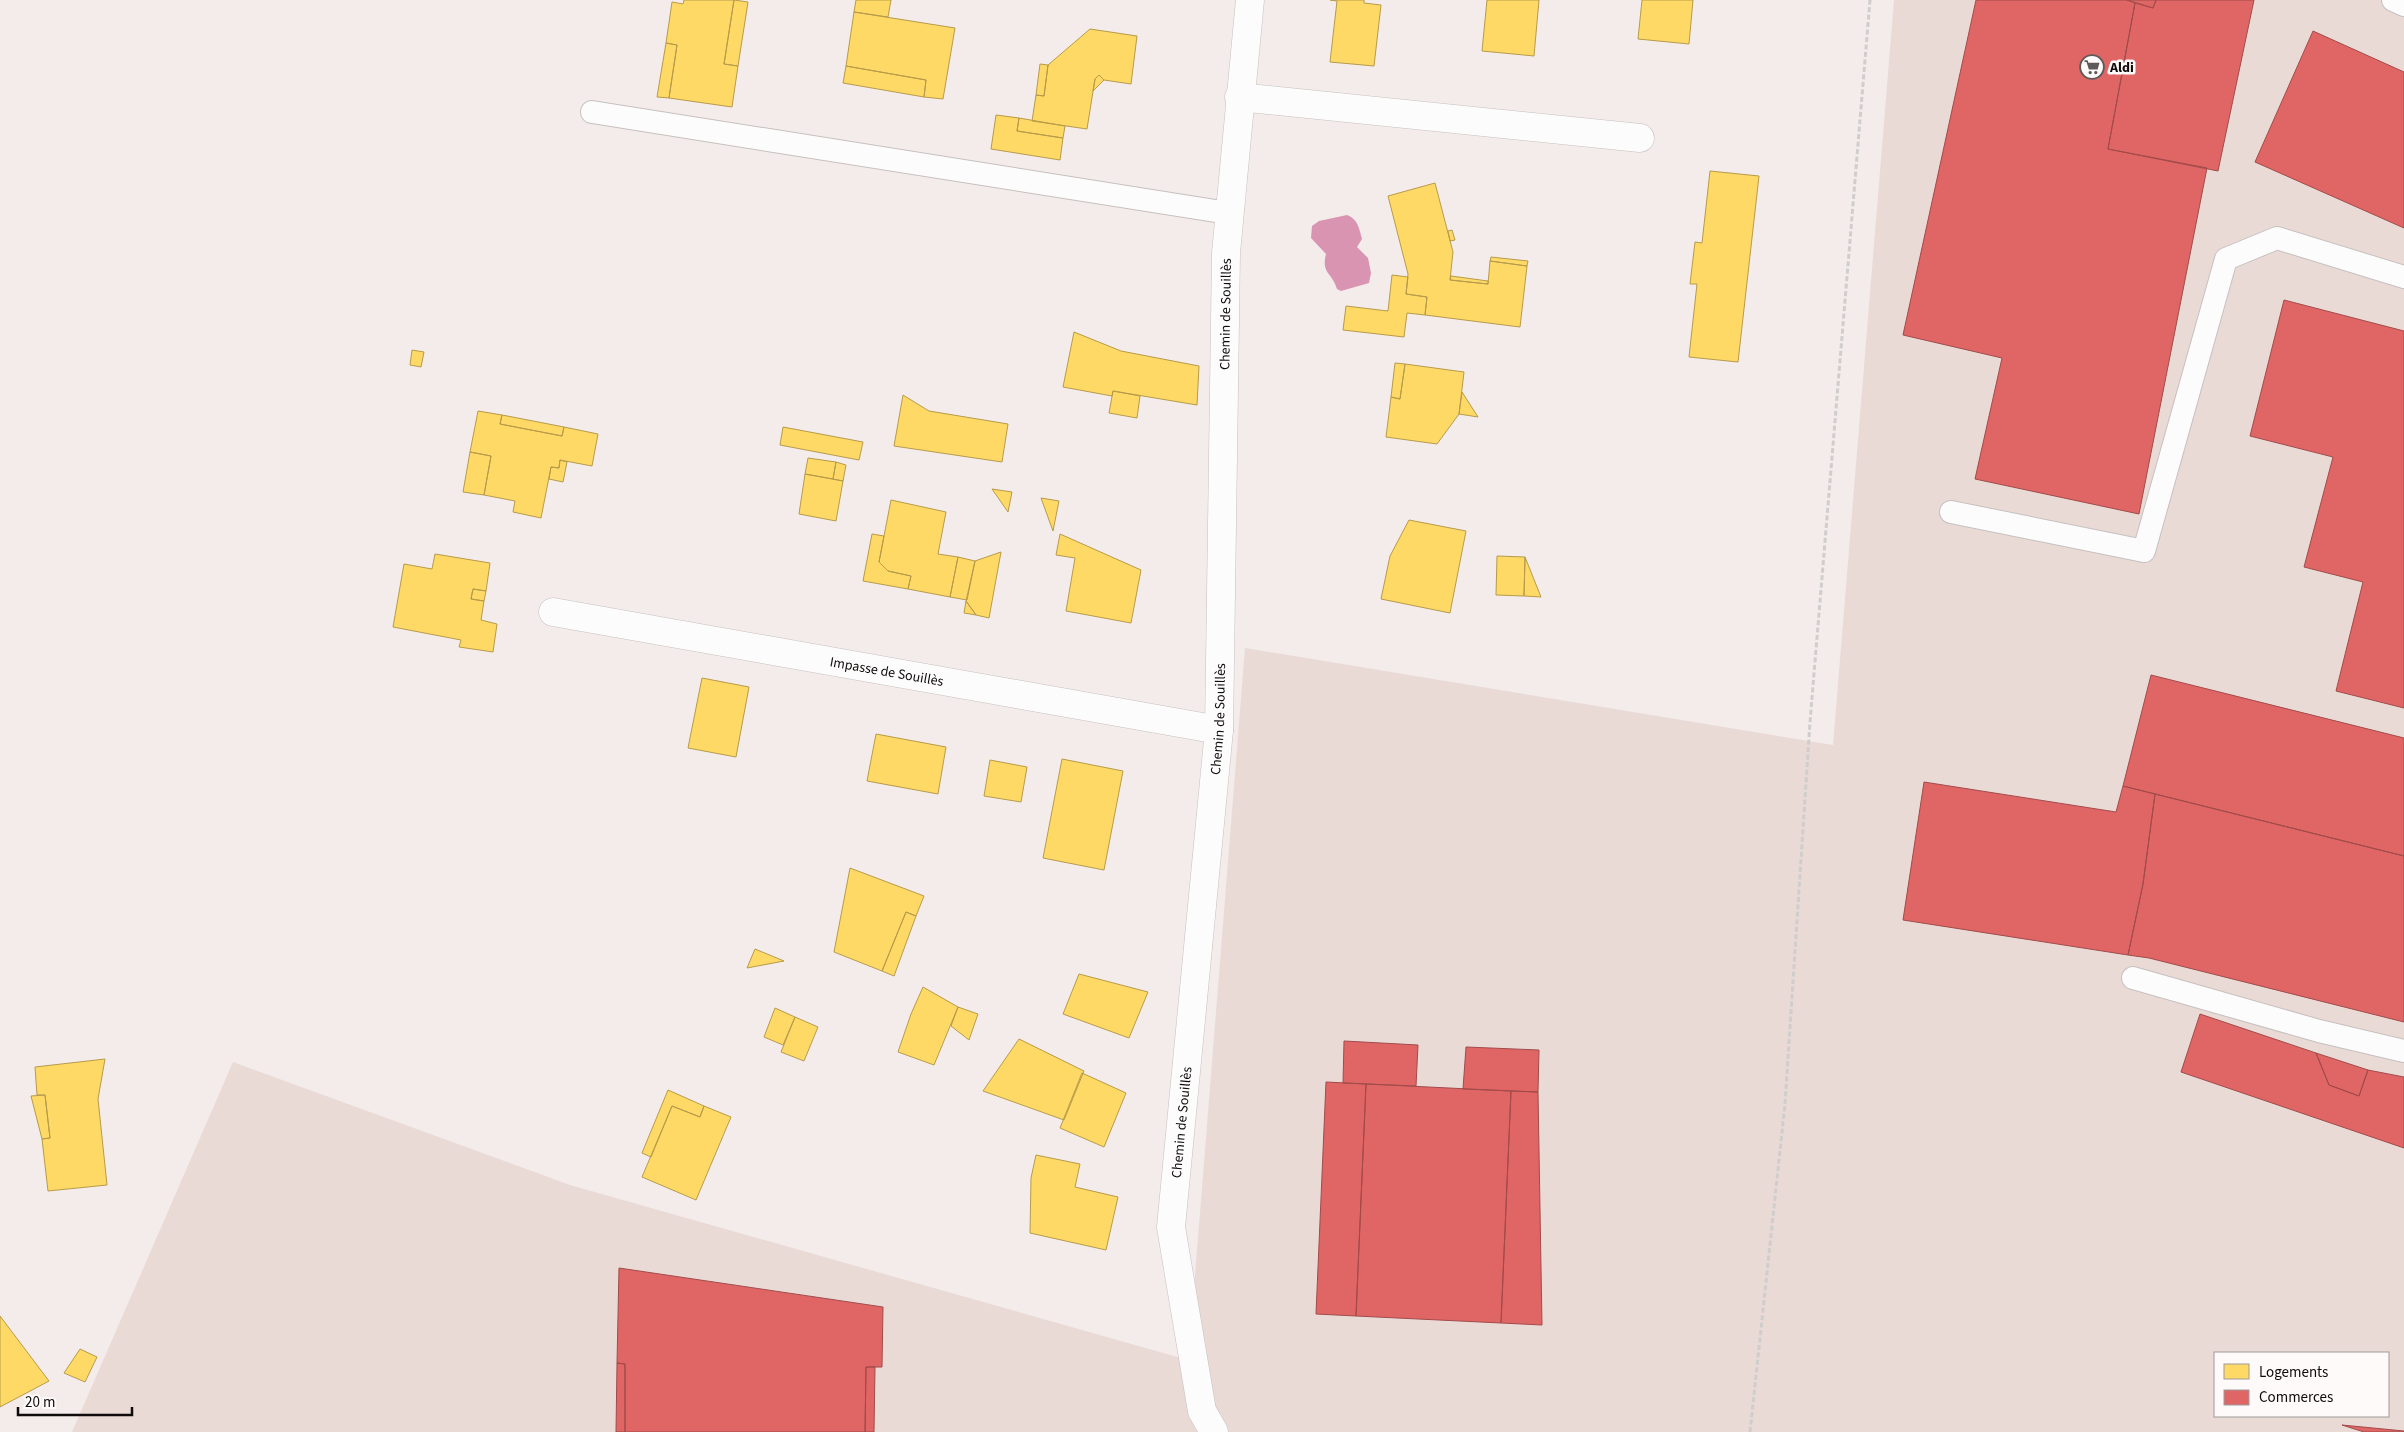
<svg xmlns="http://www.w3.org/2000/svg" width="2404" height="1432" font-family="'Source Sans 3',sans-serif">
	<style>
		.built { fill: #eadad6; fill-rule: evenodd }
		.water { fill: #d994b1 }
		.homes { fill: #ffd966; stroke: #b79b4a }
		.shops { fill: #e06666; stroke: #a14b4a }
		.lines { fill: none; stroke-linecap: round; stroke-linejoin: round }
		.lane-casing { stroke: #c6c0bf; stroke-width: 24 }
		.street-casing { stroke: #c6c0bf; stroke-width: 29 }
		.path { stroke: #d0cdcd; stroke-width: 3; stroke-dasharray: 5 2.5; stroke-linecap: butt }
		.lane { stroke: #fdfcfc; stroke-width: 22 }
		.street { stroke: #fdfcfc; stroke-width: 28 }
		.labels { text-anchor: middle; stroke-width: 5; stroke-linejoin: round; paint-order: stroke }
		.poi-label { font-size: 14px; font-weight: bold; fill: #0f0b0a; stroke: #fdfaf9; text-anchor: start }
		.street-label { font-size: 14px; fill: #0f0b0a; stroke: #fdfaf9 }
	</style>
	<rect width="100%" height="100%" fill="#f4ecea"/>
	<path class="built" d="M1894 0H2404V1432H72L233 1062 570 1185 1195 1362 1190 1338 1245 648 1833 745ZM2215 1353H2388V1416H2215Z"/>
	<path class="water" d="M1347 215C1358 219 1359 228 1362 239L1357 247 1368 258 1371 273 1369 283 1341 291 1337 289C1332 272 1321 274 1326 254L1311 238 1312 226 1319 221Z"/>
	<path class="homes" d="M684 0H734L724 64 738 66 732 107 669 98 677 45 666 43 672 2 683 4Z
		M734 0 748 2 738 66 724 64Z
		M856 0H891L888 17 854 12Z
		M1330 0H1364V3L1381 5 1374 66 1330 62 1337 1Z
		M1487 0H1539L1534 56 1482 51Z
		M1642 0H1693L1689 44 1638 39Z
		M854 12 955 28 943 99 924 97 926 80 846 66Z
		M1090 29 1137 36 1131 84 1104 80 1099 75 1095 79 1087 129 1032 121 1036 95 1044 96 1048 65Z
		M666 43 677 45 669 98 657 97Z
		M1040 64 1048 65 1044 96 1036 95Z
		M846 66 926 80 924 97 843 83Z
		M1099 75 1104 80 1093 91 1095 79Z
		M996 115 1019 118 1017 131 1063 138 1060 160 991 149Z
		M1019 118 1065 126 1063 138 1017 131Z
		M1710 171 1759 176 1738 362 1689 357 1697 284H1690L1695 242 1702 243Z
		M1435 183 1453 252 1450 280 1488 284 1490 261 1527 266 1520 327 1425 315 1427 297 1406 294 1408 274 1388 196Z
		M1452 230 1455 240 1450 241 1448 231Z
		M1491 257 1528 261 1527 266 1490 261Z
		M1392 275 1408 277 1406 294 1427 297 1425 315 1407 313 1404 337 1343 330 1346 306 1388 311Z
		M1451 276 1488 281V284L1450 280Z
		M1074 332 1121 351 1199 366 1197 405 1113 391 1112 396 1063 387Z
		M412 350 424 352 421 367 410 365Z
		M1395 363 1405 364 1400 399 1391 397Z
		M1405 364 1464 372 1459 414 1437 444 1386 437 1391 397 1400 399Z
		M1113 391 1140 396 1137 418 1109 413Z
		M1462 392 1478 417 1459 414Z
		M903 395 929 411 1008 424 1002 462 894 446Z
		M478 411 502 415 500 424 562 436 564 427 598 434 592 466 560 460 559 468 551 467 541 518 513 512 515 501 484 495 491 456 470 452Z
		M502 415 564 427 562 436 500 424Z
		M783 427 863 442 859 460 780 445Z
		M470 452 491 456 484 495 463 492Z
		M808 458 836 462 833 479 805 474Z
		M560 460 567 462 563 482 549 479 551 467 559 468Z
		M836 462 846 465 843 481 833 479Z
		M805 474 843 481 836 521 799 514Z
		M992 489 1012 492 1008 512Z
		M1041 498 1059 501 1053 531Z
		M891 500 946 512 938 554 958 557 950 597 908 589 911 576 888 571 879 562Z
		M1409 520 1466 531 1450 613 1381 599 1390 556Z
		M872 534 884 536 879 562 888 571 911 576 908 589 863 581Z
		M1060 534 1141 570 1131 623 1066 611 1075 558 1056 555Z
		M1001 552 989 618 976 615 966 601 975 561Z
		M435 554 490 563 486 591 473 589 471 599 484 601 481 620 497 624 493 652 459 647 461 640 393 627 404 564 432 569Z
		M1497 556 1525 557 1524 596 1496 595Z
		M958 557 975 561 967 600 950 597Z
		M1525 557 1541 597 1524 596Z
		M473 589 486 591 484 601 471 599Z
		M966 601 976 615 964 613Z
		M702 678 749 687 736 757 688 748Z
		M876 734 946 747 938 794 867 781Z
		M1062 759 1123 771 1104 870 1043 858Z
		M990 760 1027 767 1021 802 984 796Z
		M850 868 924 896 916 916 906 912 882 971 834 952Z
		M906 912 916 916 894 976 882 971Z
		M755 949 784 961 747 968Z
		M1079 974 1148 992 1129 1038 1063 1014Z
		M923 987 958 1007 934 1065 898 1052 911 1014Z
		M958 1007 978 1014 969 1040 951 1026Z
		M775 1008 795 1017 783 1045 764 1037Z
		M795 1017 818 1027 804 1061 781 1052Z
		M1019 1039 1084 1071 1064 1120 983 1091Z
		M105 1059 98 1099 107 1185 48 1191 42 1139 50 1138 45 1095H37L35 1067Z
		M1082 1073 1126 1093 1104 1147 1060 1128Z
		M668 1090 704 1106 700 1117 672 1106 651 1157 642 1153Z
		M45 1095 50 1138 42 1139 31 1096Z
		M672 1106 700 1117 704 1106 731 1117 696 1200 642 1177Z
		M1036 1155 1080 1164 1075 1187 1118 1197 1106 1250 1030 1233 1031 1178Z
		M0 1316 49 1381 0 1407Z
		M80 1349 97 1357 85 1382 64 1373Z"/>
	<path class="shops" d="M1976 0H2127L2135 3 2108 149 2207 168 2139 514 1975 479 2002 358 1903 335Z
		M2127 0H2156L2153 8Z
		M2156 0H2254L2218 171 2108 149 2135 3 2153 8Z
		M2313 31 2404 72V228L2255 162Z
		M2284 300 2404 331V708L2336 691 2363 582 2304 567 2333 457 2250 436Z
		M2151 675 2404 738V856L2123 786Z
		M1924 782 2116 812 2123 786 2155 794 2143 884 2128 955 1903 920Z
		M2155 794 2404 856V1022L2149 958 2128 955 2143 884Z
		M2200 1014 2316 1053 2329 1085 2359 1096 2368 1070 2404 1077V1148L2181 1072Z
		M1344 1041 1418 1045 1416 1086 1343 1083Z
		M1466 1047 1539 1050 1538 1092 1463 1089Z
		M2316 1053 2368 1070 2359 1096 2329 1085Z
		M1326 1082 1366 1084 1356 1316 1316 1314Z
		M1366 1084 1511 1091 1501 1323 1356 1316Z
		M1511 1091 1538 1092 1542 1325 1501 1323Z
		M619 1268 883 1307 882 1367H866L865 1432H625V1364L617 1363Z
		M617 1363 625 1364V1432H616Z
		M866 1367H875L874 1432H865Z
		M2342 1425 2404 1431V1432H2364Z"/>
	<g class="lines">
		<g class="lane-casing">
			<path id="lane" d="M2393 0 2404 5
				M592 112 1228 213
				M1951 512 2144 551 2226 259 2277 238 2404 277
				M2133 978 2319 1031 2404 1051"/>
		</g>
		<g class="street-casing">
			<g id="street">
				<path d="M1239 97 1640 138"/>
				<path id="s1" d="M553 612 1219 730"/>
				<path id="s2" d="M1214 1432 1202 1411 1171 1227 1219 730 1226 253 1250 0"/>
			</g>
		</g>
		<path class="path" d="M1750 1432 1785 1104 1810 722 1870 0"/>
		<use href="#lane" class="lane"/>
		<use href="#street" class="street"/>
	</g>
	<defs>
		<g id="supermarket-ring" transform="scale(1.25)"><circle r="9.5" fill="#fdfaf9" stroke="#5f5a58" stroke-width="1.5"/><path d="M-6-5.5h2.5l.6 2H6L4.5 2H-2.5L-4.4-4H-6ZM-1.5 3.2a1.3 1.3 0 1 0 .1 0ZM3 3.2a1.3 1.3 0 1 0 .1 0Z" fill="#5f5a58"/></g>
	</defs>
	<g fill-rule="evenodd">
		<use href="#supermarket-ring" x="2092" y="67"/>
	</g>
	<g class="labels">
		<g class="poi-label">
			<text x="2110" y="72">Aldi</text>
		</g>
		<g class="street-label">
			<text dy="5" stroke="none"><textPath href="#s2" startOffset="1126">Chemin de Souillès</textPath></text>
			<text dy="5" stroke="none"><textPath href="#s1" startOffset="339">Impasse de Souillès</textPath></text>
			<text dy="5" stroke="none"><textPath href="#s2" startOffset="721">Chemin de Souillès</textPath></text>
			<text dy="5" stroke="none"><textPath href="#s2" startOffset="316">Chemin de Souillès</textPath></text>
		</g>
	</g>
	<rect x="2214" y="1352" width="175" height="65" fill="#fdfaf9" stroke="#9e9a99"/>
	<rect x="2224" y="1364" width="25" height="15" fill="#ffd966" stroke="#9e9a99"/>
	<text x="2259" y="1377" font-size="15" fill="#0f0b0a">Logements</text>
	<rect x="2224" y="1390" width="25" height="15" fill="#e06666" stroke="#9e9a99"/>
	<text x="2259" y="1402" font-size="15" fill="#0f0b0a">Commerces</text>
	<path d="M18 1407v8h114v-8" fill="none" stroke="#0f0b0a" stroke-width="2.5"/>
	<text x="25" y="1407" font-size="15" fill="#0f0b0a" stroke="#fdfaf9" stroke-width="4" paint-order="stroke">20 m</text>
</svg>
